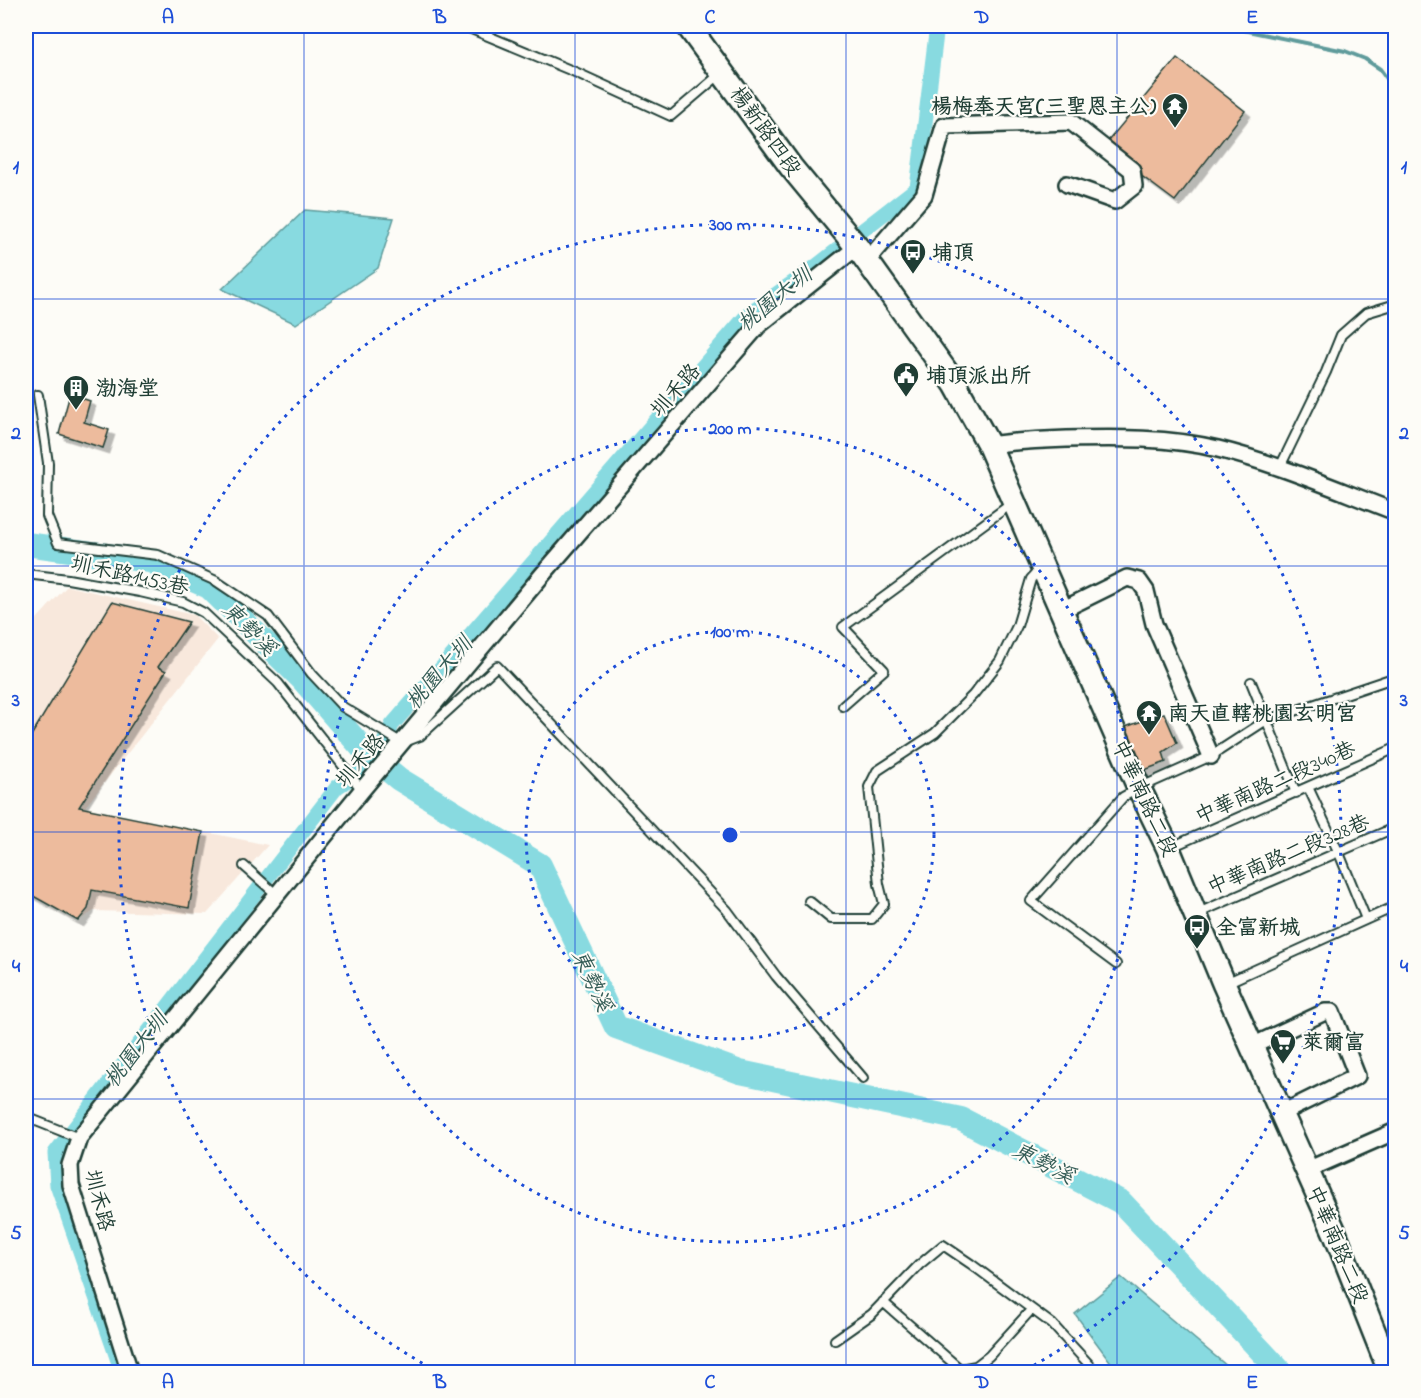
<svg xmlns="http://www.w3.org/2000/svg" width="1421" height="1398" font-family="'Indie Flower','LXGW WenKai TC',sans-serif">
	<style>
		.built { fill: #f8e8dc }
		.water { fill: #88dae0; stroke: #5e9b9b; stroke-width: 1.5 }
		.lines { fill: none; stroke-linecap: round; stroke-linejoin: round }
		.stream { stroke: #5e9b9b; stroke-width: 4 }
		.canal { stroke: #88dae0; stroke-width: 15 }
		.river { stroke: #88dae0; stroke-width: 24 }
		.building { fill: #edbb9d; stroke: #1f3d34; stroke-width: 1.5; filter: url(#shadow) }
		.service-casing { stroke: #1f3d34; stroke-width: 12 }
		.minor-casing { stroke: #1f3d34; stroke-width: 20 }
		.secondary-casing { stroke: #1f3d34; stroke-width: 27 }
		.service { stroke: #fdfcf7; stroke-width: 8 }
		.minor { stroke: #fdfcf7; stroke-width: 15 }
		.secondary { stroke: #fdfcf7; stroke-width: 22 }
		.grid { fill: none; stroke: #1d4ed8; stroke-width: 1.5; stroke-opacity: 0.55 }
		.ring { fill: none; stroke: #1d4ed8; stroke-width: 3; stroke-dasharray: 3 6 }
		.labels { text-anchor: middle; stroke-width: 4.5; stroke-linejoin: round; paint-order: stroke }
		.poi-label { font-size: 21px; font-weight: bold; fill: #1f3d34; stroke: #fdfcf7; text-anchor: start }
		.street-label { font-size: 21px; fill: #1f3d34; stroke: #fdfcf7 }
		.water-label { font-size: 22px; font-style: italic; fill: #345c56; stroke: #fdfcf7 }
		.centre { fill: #1d4ed8; stroke: #fdfcf7; stroke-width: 3 }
		.ring-label { font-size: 18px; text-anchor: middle; font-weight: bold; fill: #1d4ed8; stroke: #fdfcf7; stroke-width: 4.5; stroke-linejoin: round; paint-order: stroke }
		.neatline { fill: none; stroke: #1d4ed8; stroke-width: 2 }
		.grid-label { font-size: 20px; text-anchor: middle; font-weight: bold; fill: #1d4ed8 }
	</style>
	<defs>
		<filter id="shadow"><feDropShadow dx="5.5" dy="5.5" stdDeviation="0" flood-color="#0004"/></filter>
	</defs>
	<rect width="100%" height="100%" fill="#fdfcf7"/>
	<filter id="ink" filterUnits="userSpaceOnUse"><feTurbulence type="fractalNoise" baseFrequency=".0167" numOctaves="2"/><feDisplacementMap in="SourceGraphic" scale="12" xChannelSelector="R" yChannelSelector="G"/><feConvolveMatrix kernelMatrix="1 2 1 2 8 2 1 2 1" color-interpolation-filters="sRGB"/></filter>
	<g filter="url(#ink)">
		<path class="built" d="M67 586 194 615 218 639 85 807 268 845 207 914 94 911 78 921 26 892V631Z"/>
		<path class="water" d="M305 210 394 218 378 268 296 324 222 289Z
			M1121 1277 1234 1372H1118L1075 1314Z"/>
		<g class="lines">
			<path class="stream" d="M1223 26 1345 51 1365 59 1380 69 1396 91"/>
			<path class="canal" d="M122 1372 57 1185 55 1153 337 787C363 771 381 754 392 725L749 313 814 268 917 188 937 26"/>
			<path class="river" d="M26 544 150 561 209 587 303 680 364 750 399 779 540 865 616 1027 740 1072 961 1119 1121 1202 1281 1372"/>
		</g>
		<path class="building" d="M1177 58 1245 111 1175 201 1103 147Z
			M70 394 90 401 84 422 109 430 103 448 59 434Z
			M112 602 189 622 158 667 166 671 79 807 203 832 189 908 92 890 88 909 78 921 26 892V744Z
			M1164 713 1177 743 1163 752 1166 762 1139 772 1120 729Z"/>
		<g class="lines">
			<g class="service-casing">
				<path id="service" d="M464 26 575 72 671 116 719 75
					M38 395 48 463 47 516 58 543 158 555 216 581 268 616 312 674 343 707 402 743 420 736 497 666 727 910 776 976 863 1078
					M1280 467 1326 372 1341 335 1366 313 1396 304
					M26 574 68 579 140 592 183 602 204 613 278 683 362 790
					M1251 682 1296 793
					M843 706 884 670 843 627 1011 504
					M1308 787 1339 853 1366 919
					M1169 848 1396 748
					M244 866 277 895
					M809 901 831 919H872L884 904 879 884 869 787 877 771 935 733 973 695 1000 661 1017 626 1031 579 1040 569
					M1196 914 1396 827
					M1116 964 1031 901 1123 797 1139 788 1211 756 1265 721 1393 678 1396 683
					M26 969 27 972 26 981
					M1226 983 1396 906
					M26 1117 79 1138
					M883 1302 960 1369 976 1366 989 1356 1031 1310
					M835 1340 872 1314 919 1265 943 1245 971 1264 1052 1324 1096 1372"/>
			</g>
			<g class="minor-casing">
				<path id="minor" d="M867 261 924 195 944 126 1071 122 1132 170 1134 186 1115 201 1067 184
					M989 445C1015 441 1041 440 1067 439 1117 438 1169 437 1218 449 1279 464 1337 490 1396 512
					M1062 610 1127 578 1139 581 1146 591 1154 624 1211 756
					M1252 1046 1325 1012H1332L1357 1076 1282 1113
					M1307 1170 1396 1131
					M130 1372 71 1185 70 1165 79 1138 362 790 543 574 758 326 857 247"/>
			</g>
			<g class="secondary-casing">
				<path id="secondary" d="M688 26 791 167 857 247 955 384 989 445 1139 788 1168 848 1224 984 1334 1231 1390 1372"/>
			</g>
			<use href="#service" class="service"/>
			<use href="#minor" class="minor"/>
			<use href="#secondary" class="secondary"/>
		</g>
	</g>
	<path class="grid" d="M304 26V1372M575 26V1372M846 26V1372M1117 26V1372M26 299H1396M26 566H1396M26 832H1396M26 1099H1396"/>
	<g class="ring">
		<circle cx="730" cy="835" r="204"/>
		<circle cx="730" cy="835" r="407"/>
		<path d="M438 1372A611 611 0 1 1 1022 1372"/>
	</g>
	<defs>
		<g id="temple-pin" transform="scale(1.35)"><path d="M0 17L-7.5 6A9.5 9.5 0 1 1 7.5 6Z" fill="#1f3d34" stroke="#fdfcf7"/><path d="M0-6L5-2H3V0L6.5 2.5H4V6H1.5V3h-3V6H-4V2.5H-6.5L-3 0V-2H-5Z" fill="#fff"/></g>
		<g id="bus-pin" transform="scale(1.35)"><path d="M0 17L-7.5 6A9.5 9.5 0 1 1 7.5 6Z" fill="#1f3d34" stroke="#fdfcf7"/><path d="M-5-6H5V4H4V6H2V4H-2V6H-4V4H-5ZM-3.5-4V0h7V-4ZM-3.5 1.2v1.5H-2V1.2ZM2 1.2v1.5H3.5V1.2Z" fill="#fff"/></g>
		<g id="civic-pin" transform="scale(1.35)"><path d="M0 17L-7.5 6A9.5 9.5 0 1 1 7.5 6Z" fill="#1f3d34" stroke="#fdfcf7"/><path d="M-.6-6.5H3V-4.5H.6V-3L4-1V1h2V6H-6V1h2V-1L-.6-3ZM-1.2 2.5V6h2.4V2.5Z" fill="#fff"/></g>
		<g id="building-pin" transform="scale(1.35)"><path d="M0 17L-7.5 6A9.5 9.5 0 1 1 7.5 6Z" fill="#1f3d34" stroke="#fdfcf7"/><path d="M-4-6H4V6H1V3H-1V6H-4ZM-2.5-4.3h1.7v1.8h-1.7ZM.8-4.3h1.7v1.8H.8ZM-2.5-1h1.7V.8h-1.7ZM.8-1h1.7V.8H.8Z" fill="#fff"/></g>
		<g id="supermarket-pin" transform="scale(1.35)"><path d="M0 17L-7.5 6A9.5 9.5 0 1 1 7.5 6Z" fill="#1f3d34" stroke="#fdfcf7"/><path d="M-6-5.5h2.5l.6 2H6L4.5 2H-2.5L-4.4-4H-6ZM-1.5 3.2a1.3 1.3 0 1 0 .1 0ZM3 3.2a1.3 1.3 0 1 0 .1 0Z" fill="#fff"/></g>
	</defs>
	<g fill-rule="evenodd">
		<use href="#temple-pin" x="1175" y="106"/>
		<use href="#bus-pin" x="913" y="252"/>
		<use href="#civic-pin" x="906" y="375"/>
		<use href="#building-pin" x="76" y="388"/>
		<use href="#temple-pin" x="1149" y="713"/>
		<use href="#bus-pin" x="1197" y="927"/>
		<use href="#supermarket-pin" x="1283" y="1042"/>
	</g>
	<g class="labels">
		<g class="poi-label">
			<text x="1156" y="113" text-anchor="end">楊梅奉天宮(三聖恩主公)</text>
			<text x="932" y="259">埔頂</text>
			<text x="926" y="382">埔頂派出所</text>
			<text x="96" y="395">渤海堂</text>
			<text x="1168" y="720">南天直轄桃園玄明宮</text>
			<text x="1216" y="934">全富新城</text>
			<text x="1302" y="1049">萊爾富</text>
		</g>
		<g class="street-label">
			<text transform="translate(766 131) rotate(54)" y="7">楊新路四段</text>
			<text transform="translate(675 390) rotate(-49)" y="7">圳禾路</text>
			<text transform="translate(130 575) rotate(12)" y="7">圳禾路1453巷</text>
			<text transform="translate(360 760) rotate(-50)" y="7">圳禾路</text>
			<text transform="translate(1275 782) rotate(-24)" y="7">中華南路二段340巷</text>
			<text transform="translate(1145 798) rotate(65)" y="7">中華南路二段</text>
			<text transform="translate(1288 854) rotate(-23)" y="7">中華南路二段328巷</text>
			<text transform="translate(100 1200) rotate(76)" y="7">圳禾路</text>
			<text transform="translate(1338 1244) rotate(67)" y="7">中華南路二段</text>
		</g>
		<g class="water-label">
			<text transform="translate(774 298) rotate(-39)" y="8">桃園大圳</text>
			<text transform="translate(250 628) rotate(45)" y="8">東勢溪</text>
			<text transform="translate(438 672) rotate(-49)" y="8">桃園大圳</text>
			<text transform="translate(593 980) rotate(65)" y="8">東勢溪</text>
			<text transform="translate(135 1049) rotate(-52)" y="8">桃園大圳</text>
			<text transform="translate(1044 1162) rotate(27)" y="8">東勢溪</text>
		</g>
	</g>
	<circle cx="730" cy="835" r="9" class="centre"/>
	<g class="ring-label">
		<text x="730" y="230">300 m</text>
		<text x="730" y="434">200 m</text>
		<text x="730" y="637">100 m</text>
	</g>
	<rect width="1421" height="1398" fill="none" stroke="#fdfcf7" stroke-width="66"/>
	<rect x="33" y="33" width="1355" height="1332" class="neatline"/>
	<g class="grid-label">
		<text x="168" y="23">A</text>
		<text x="440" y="23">B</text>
		<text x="710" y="23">C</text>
		<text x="982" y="23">D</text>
		<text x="1252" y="23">E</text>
		<text x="16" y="173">1</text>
		<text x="1404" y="173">1</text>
		<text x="16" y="439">2</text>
		<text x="1404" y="439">2</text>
		<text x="16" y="706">3</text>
		<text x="1404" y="706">3</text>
		<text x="16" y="972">4</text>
		<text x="1404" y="972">4</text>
		<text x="16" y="1239">5</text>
		<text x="1404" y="1239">5</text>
		<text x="168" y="1388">A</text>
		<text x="440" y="1388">B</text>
		<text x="710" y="1388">C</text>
		<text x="982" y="1388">D</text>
		<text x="1252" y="1388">E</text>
	</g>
</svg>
